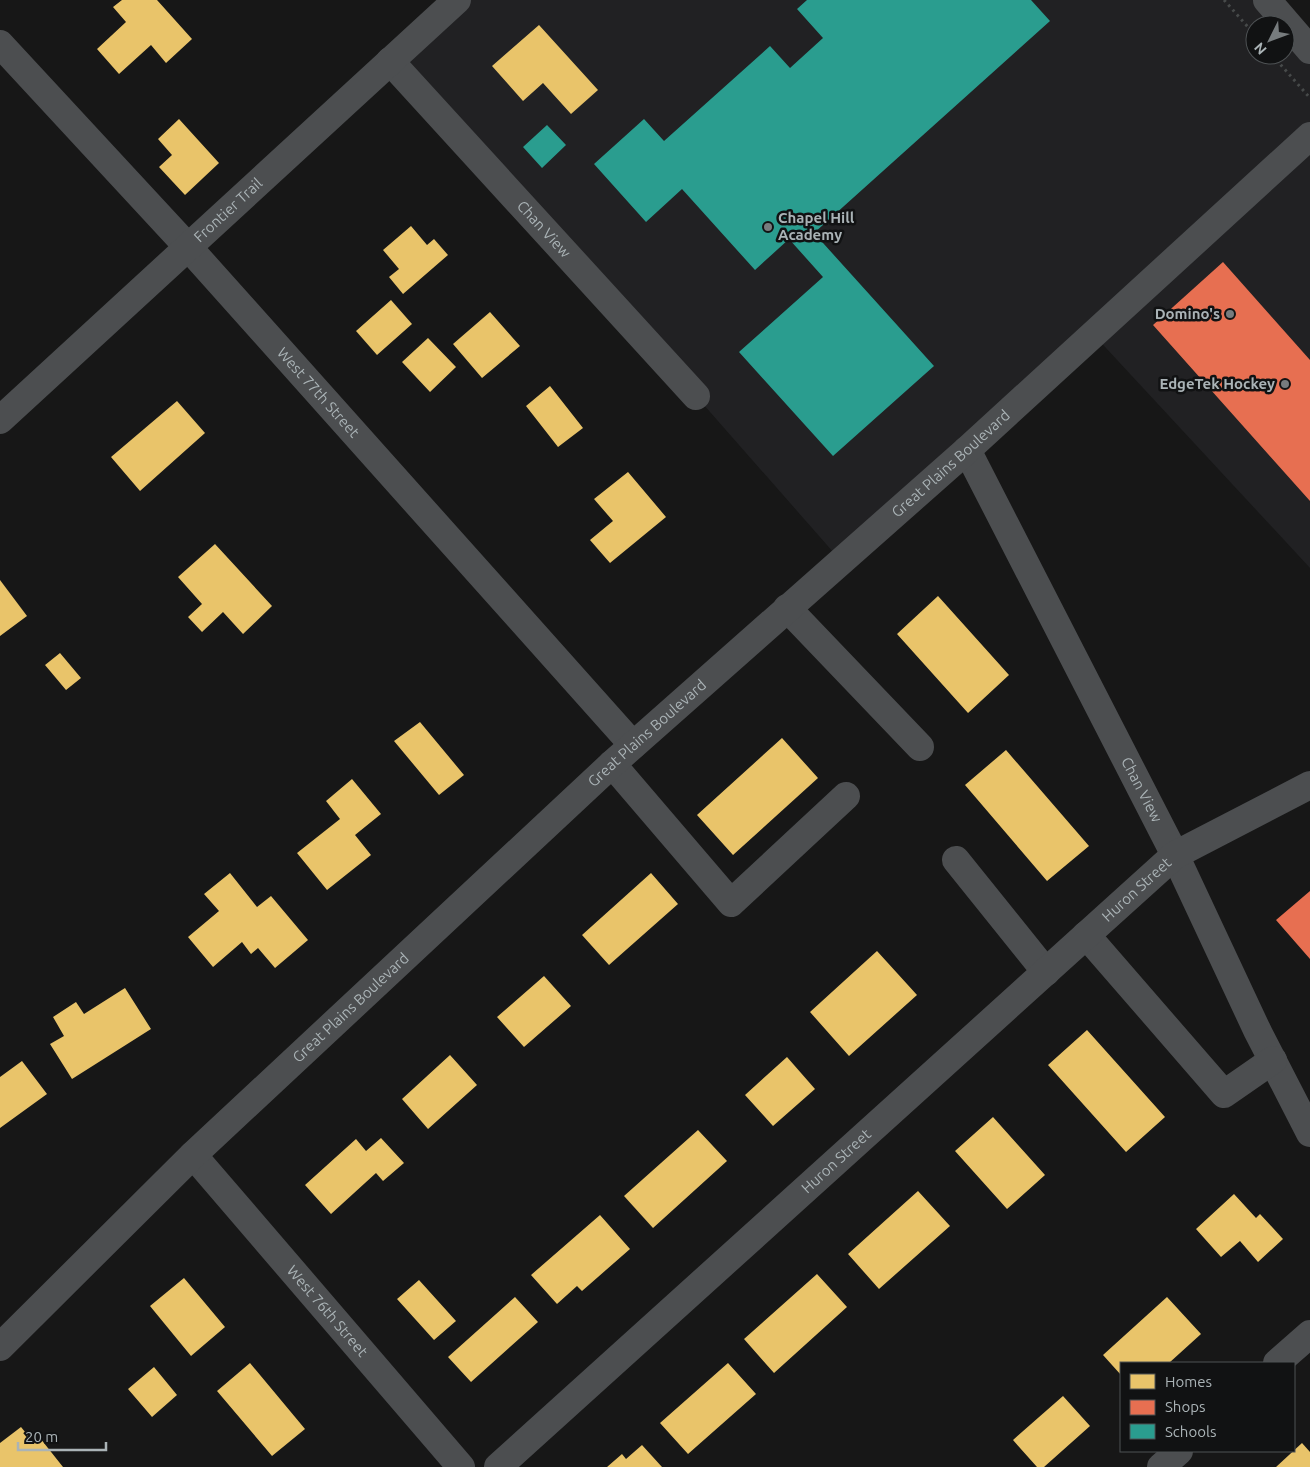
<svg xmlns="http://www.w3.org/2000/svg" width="1310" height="1467" font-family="Ubuntu,sans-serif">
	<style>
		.built { fill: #212123; fill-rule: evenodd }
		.homes { fill: #e9c46a }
		.shops { fill: #e76f51 }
		.schools { fill: #2a9d8f }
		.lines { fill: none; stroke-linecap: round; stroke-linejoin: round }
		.path { stroke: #474a4a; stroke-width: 3; stroke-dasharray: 2.5 4; stroke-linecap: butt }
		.minor { stroke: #4c4e50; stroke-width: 28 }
		.poi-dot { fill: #777c7e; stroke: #111213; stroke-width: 2 }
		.labels { text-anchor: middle; stroke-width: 5; stroke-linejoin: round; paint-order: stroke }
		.street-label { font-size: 15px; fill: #aab3b6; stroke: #111213 }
		.poi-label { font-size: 15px; font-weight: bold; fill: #aab3b6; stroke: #111213; text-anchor: end }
	</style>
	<rect width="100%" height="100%" fill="#171717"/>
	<path class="built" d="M457 0H1266L1310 50V568L1093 334 841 561 696 396 390 61ZM1255 25H1285V55H1255Z"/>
	<path class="homes" d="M122 0H157L192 39 166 63 151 45 119 74 97 49 126 22 113 7Z
		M539 25 598 90 571 114 543 83 523 101 492 66Z
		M179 119 219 163 185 195 159 167 172 155 158 139Z
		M411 226 427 245 434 239 448 255 403 294 389 277 399 269 383 250Z
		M391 300 412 324 377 355 356 331Z
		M490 312 520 346 482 378 453 344Z
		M428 338 456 367 430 392 402 362Z
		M550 386 583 428 558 447 526 406Z
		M177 401 205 433 140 491 111 457Z
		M628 472 666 517 610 563 590 540 613 521 594 499Z
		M215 544 272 606 243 634 223 612 202 632 188 617 202 604 178 577Z
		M0 580 27 616 0 636Z
		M938 596 1009 675 968 713 897 634Z
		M60 653 81 678 66 690 45 665Z
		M420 722 464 775 439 795 394 741Z
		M782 738 818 778 733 855 697 815Z
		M1006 750 1089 846 1047 881 965 785Z
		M352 779 381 814 355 835 371 855 327 890 297 853 340 819 326 801Z
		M230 873 257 907 271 896 308 940 275 968 258 948 251 954 242 942 213 967 188 937 219 911 204 894Z
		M651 873 678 904 609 965 582 935Z
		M877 951 917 995 849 1056 810 1012Z
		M544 976 571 1006 524 1047 497 1017Z
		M125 988 151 1029 72 1079 50 1044 64 1036 53 1017 76 1002 84 1014Z
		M1087 1030 1165 1117 1126 1152 1048 1065Z
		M450 1055 477 1085 428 1129 402 1099Z
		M787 1057 815 1089 773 1126 745 1095Z
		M22 1061 47 1094 0 1128V1077Z
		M993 1117 1045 1175 1007 1209 955 1151Z
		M698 1130 727 1161 653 1228 624 1196Z
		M381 1138 404 1163 383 1181 376 1173 331 1214 305 1185 356 1139 366 1151Z
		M918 1191 950 1226 879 1289 848 1254Z
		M1234 1194 1256 1218 1260 1214 1283 1239 1258 1262 1240 1241 1221 1257 1196 1229Z
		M600 1215 630 1249 582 1291 577 1286 557 1304 531 1275Z
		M817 1274 847 1307 774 1373 744 1339Z
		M184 1278 225 1327 191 1356 150 1306Z
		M419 1280 456 1321 434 1340 397 1299Z
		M515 1297 538 1322 471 1382 448 1357Z
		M1167 1297 1201 1334 1169 1363H1121V1375L1103 1355Z
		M250 1363 305 1429 272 1456 217 1391Z
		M728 1363 756 1394 688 1454 660 1423Z
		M154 1367 177 1395 152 1417 128 1389Z
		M1063 1396 1090 1426 1044 1467H1037L1013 1440Z
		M21 1427 34 1443 40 1438 63 1467H0V1443Z
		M1302 1443 1310 1452V1467H1276Z
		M642 1445 662 1467H607L622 1454 626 1459Z"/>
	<path class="shops" d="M1223 262 1310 360V501L1153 325Z
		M1310 891V959L1276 920Z"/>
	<path class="schools" d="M807 0H1031L1050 21 814 233 934 366 833 456 739 352 823 277 789 239 755 270 682 189 646 222 594 164 644 119 664 141 770 46 790 68 823 38 797 9Z
		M547 125 566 145 542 168 523 147Z"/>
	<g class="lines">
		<path class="path" d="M1224 0 1255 35
			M1272 55 1310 98"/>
		<g class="minor">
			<path d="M1267 0 1310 50"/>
			<path id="s1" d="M0 44 188 247 633 745"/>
			<path id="s2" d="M390 61 696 396"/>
			<path id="s3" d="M0 420 457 0"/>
			<path id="s4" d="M967 450 1175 855 1257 1030 1310 1133"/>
			<path d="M787 608 920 747"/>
			<path d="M612 764 731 903 846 796"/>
			<path d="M956 860 1046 972"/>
			<path d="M1086 935 1224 1094 1273 1060"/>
			<path id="s5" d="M193 1155 461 1467"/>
			<path id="s6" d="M0 1347 193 1155 612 764 967 450 1310 136"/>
			<path d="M1277 1363 1310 1334"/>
			<path id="s7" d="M498 1467 1175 855 1310 785"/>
			<path d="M1161 1467 1179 1451"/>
		</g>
	</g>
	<g class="poi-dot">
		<circle cx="768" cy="227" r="5"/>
		<circle cx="1230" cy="314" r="5"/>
		<circle cx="1285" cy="384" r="5"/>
	</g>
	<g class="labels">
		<g class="street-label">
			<text dy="5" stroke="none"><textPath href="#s3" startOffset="310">Frontier Trail</textPath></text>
			<text dy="5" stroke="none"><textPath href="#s2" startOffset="228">Chan View</textPath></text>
			<text dy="5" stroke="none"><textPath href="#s1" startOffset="472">West 77th Street</textPath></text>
			<text dy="5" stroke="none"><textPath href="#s6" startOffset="1298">Great Plains Boulevard</textPath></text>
			<text dy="5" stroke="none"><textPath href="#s6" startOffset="892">Great Plains Boulevard</textPath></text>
			<text dy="5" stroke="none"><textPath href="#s4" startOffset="382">Chan View</textPath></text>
			<text dy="5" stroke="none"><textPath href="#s7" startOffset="861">Huron Street</textPath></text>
			<text dy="5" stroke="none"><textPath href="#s6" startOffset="488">Great Plains Boulevard</textPath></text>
			<text dy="5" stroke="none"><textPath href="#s7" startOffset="456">Huron Street</textPath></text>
			<text dy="5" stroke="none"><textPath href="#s5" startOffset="206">West 76th Street</textPath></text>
		</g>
		<g class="poi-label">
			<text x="778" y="223" text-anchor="start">Chapel Hill<tspan x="778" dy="17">Academy</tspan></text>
			<text x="1220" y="319">Domino's</text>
			<text x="1275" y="389">EdgeTek Hockey</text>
		</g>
	</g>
	<rect x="1120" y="1362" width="175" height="90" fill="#111213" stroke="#4e5254"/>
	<rect x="1130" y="1374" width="25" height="15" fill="#e9c46a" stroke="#4e5254"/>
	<text x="1165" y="1387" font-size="15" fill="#aab3b6">Homes</text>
	<rect x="1130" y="1400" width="25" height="15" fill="#e76f51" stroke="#4e5254"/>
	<text x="1165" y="1412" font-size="15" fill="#aab3b6">Shops</text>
	<rect x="1130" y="1424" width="25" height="15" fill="#2a9d8f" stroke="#4e5254"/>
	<text x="1165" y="1437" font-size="15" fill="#aab3b6">Schools</text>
	<g transform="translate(1270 40) rotate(228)"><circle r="24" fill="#111213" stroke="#4e5254"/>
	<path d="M0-4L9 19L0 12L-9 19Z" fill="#777c7e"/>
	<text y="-8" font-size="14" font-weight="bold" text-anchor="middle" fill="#aab3b6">N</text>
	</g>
	<path d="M18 1442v8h88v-8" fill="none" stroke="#aab3b6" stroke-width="2.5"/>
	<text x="25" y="1442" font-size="15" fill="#aab3b6" stroke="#111213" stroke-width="4" paint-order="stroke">20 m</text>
</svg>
